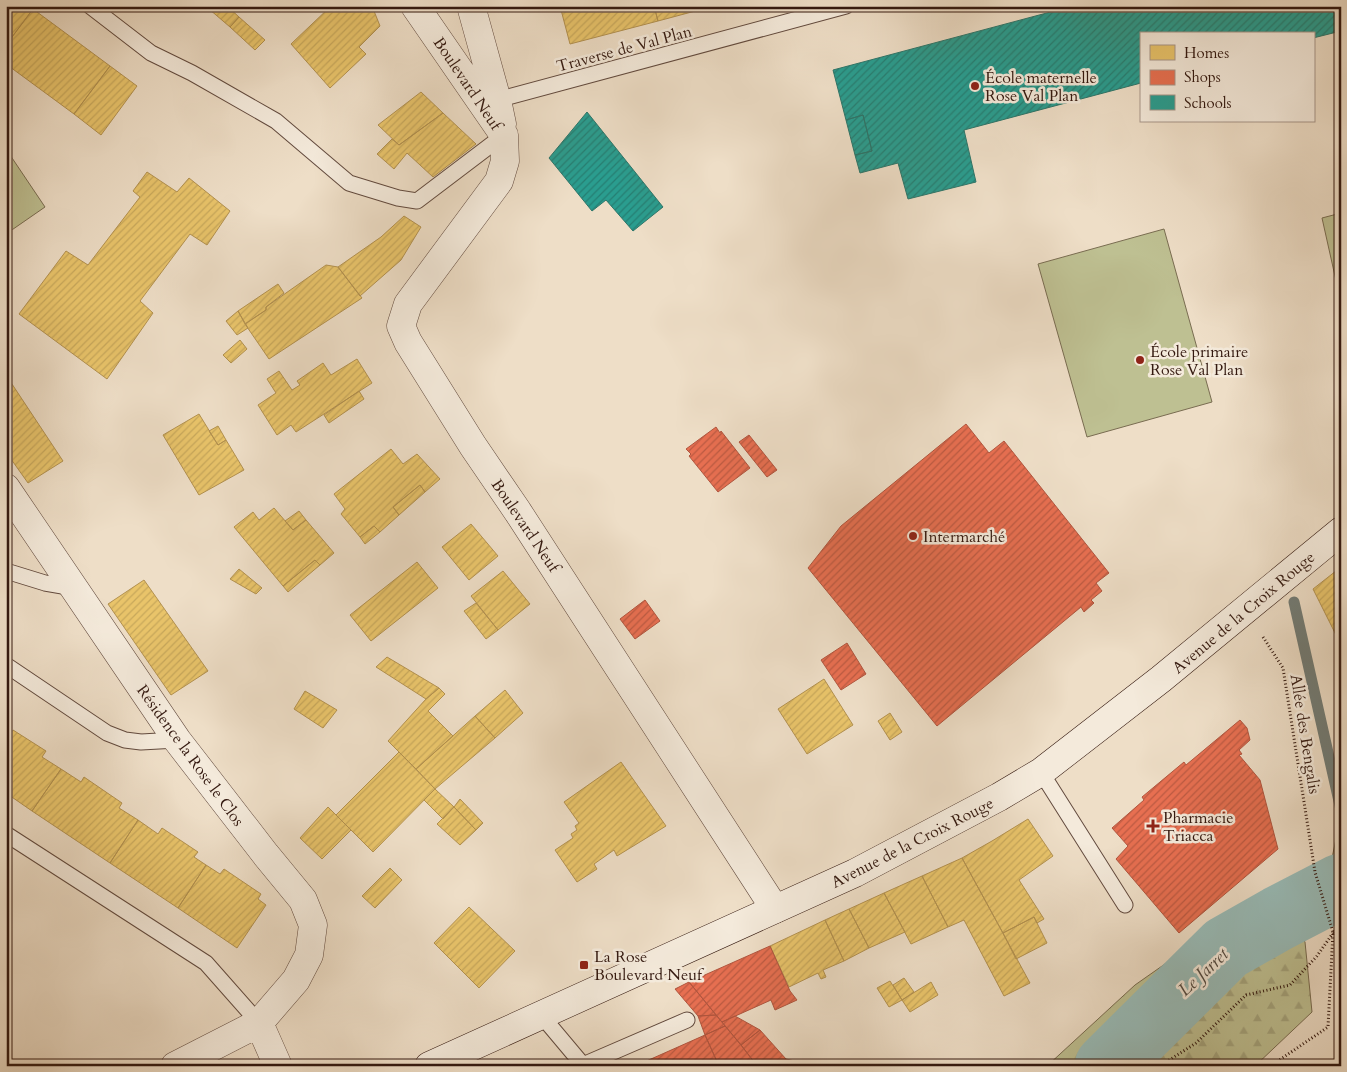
<svg xmlns="http://www.w3.org/2000/svg" width="1347" height="1072" font-family="Cardo,serif">
	<style>
		.forest { fill: url(#forest-firs); stroke: #796c51 }
		.garden { fill: #bec092; stroke: #796c51 }
		.homes { fill: url(#homes-hatch); stroke: #b3914f }
		.shops { fill: url(#shops-hatch); stroke: #b1553e }
		.schools { fill: url(#schools-hatch); stroke: #2d7569 }
		.lines { fill: none; stroke-linecap: round; stroke-linejoin: round }
		.stream { stroke: #717b75; stroke-width: 11 }
		.river { stroke: #99bcb8; stroke-width: 65 }
		.lane-casing { stroke: #624a3e; stroke-width: 17 }
		.street-casing { stroke: #624a3e; stroke-width: 29 }
		.secondary-casing { stroke: #341910; stroke-width: 29 }
		.path { stroke: #341910; stroke-width: 3; stroke-dasharray: 1 2.5; stroke-linecap: butt }
		.lane { stroke: #f4eadb; stroke-width: 15 }
		.street { stroke: #f4eadb; stroke-width: 28 }
		.secondary { stroke: #f4eadb; stroke-width: 28 }
		.poi-dot { fill: #8f2418; stroke: #f4eadb; stroke-width: 2 }
		.labels { text-anchor: middle; stroke-width: 5; stroke-linejoin: round; paint-order: stroke }
		.street-label { font-size: 16px; fill: #341910; stroke: #f4eadb }
		.poi-label { font-size: 16px; fill: #341910; stroke: #f4eadb; text-anchor: start }
		.water-label { font-size: 18px; font-style: italic; fill: #524a42; stroke: #f4eadb }
	</style>
	<defs>
		<pattern id="forest-firs" width="22" height="20" patternUnits="userSpaceOnUse" patternTransform="scale(1.25)"><rect width="22" height="20" fill="#bec092"/><path d="M5 1l3.5 6h-7zM16 11l3.5 6h-7z" fill="#a4a47d"/></pattern>
		<pattern id="homes-hatch" width="6" height="6" patternUnits="userSpaceOnUse" patternTransform="scale(1.25)"><rect width="6" height="6" fill="#e9c46a"/><path d="M-1 1l2-2M0 6l6-6M5 7l2-2" fill="none" stroke="#c8a85b"/></pattern>
		<pattern id="shops-hatch" width="6" height="6" patternUnits="userSpaceOnUse" patternTransform="scale(1.25)"><rect width="6" height="6" fill="#e76f51"/><path d="M-1 1l2-2M0 6l6-6M5 7l2-2" fill="none" stroke="#bc5a42"/></pattern>
		<pattern id="schools-hatch" width="6" height="6" patternUnits="userSpaceOnUse" patternTransform="scale(1.25)"><rect width="6" height="6" fill="#2a9d8f"/><path d="M-1 1l2-2M0 6l6-6M5 7l2-2" fill="none" stroke="#257f73"/></pattern>
	</defs>
	<rect width="100%" height="100%" fill="#eedec7"/>
	<filter id="stains"><feTurbulence type="fractalNoise" baseFrequency=".004" numOctaves="4"/><feColorMatrix values="0 0 0 0 .2 0 0 0 0 .09 0 0 0 0 .02 0 0 0 .5 -.17"/></filter>
	<radialGradient id="worn" r=".72"><stop offset=".6" stop-color="#630" stop-opacity="0"/><stop offset="1" stop-color="#630" stop-opacity=".3"/></radialGradient>
	<path class="forest" d="M1341 815V898L1332 858Z
		M1269 891 1305 942 1312 1012 1255 1066H1047L1135 985Z"/>
	<path class="garden" d="M6 149 45 207 6 234Z
		M1341 213V303L1322 218Z
		M1164 229 1212 402 1087 437 1038 264Z"/>
	<path class="homes" d="M6 6H29L33 9 6 45Z
		M212 6H227L239 17 230 27 209 9Z
		M331 6H372L380 26 359 47 366 54 330 88 291 44Z
		M560 6H654L658 21 570 44Z
		M654 6H714L658 21Z
		M33 9 110 66 74 114 6 64V45Z
		M239 17 265 40 255 50 230 27Z
		M110 66 137 86 101 135 74 114Z
		M421 92 443 113 399 145 378 125Z
		M443 113 476 144 433 177 407 153 394 169 377 154 392 139 399 145Z
		M147 172 177 192 189 178 230 211 207 245 190 234 140 301 153 313 107 379 19 314 66 251 88 265 140 197 133 191Z
		M404 216 421 227 401 260 360 296 338 267 381 237Z
		M326 265 338 267 362 298 269 359 245 324 266 310V307Z
		M278 284 284 293 266 307V310L245 324 238 311Z
		M238 311 248 328 237 335 226 321Z
		M240 340 247 349 231 363 223 355Z
		M357 359 372 383 296 432 291 425 277 435 258 405 276 393 267 379 279 371 292 390 300 385 297 381 323 363 331 375Z
		M6 375 63 461 28 483 6 452Z
		M359 391 364 399 329 423 324 415Z
		M199 414 218 445 226 440 244 470 199 495 163 435Z
		M218 426 226 440 218 445 209 431Z
		M391 449 403 464 417 454 440 479 425 492 420 485 393 507 399 515 380 532 374 526 360 537 341 514 345 509 334 494Z
		M420 485 425 492 399 515 393 507Z
		M274 508 293 530 306 520 334 553 320 565 315 560 283 586 234 527 253 512 259 520Z
		M299 511 306 520 293 530 285 521Z
		M471 524 498 556 469 580 442 547Z
		M374 526 380 532 365 544 360 537Z
		M315 560 320 565 288 592 283 586Z
		M417 562 438 588 371 641 350 615Z
		M1341 567V635L1337 637 1313 589Z
		M239 569 262 588 256 594 230 579Z
		M503 571 530 604 498 630 471 596Z
		M144 580 208 671 171 695 108 604Z
		M476 603 498 630 486 639 464 611Z
		M387 657 439 688 426 699 376 667Z
		M824 679 853 725 807 754 778 709Z
		M439 688 445 694 428 711 453 736 416 769 388 741 426 699Z
		M505 690 523 713 495 738 475 716Z
		M305 691 337 710 323 728 294 709Z
		M890 713 902 732 890 740 878 721Z
		M475 716 495 738 435 789 416 769Z
		M13 730 46 751 42 757 61 769 32 811 6 793V734L9 736Z
		M399 752 435 789 373 852 336 815Z
		M621 762 666 826 617 856 614 850 594 864 597 869 577 882 555 850 573 838 571 834 577 830 575 826 579 823 564 802Z
		M61 769 81 782 84 777 122 803 119 808 138 820 110 863 32 811Z
		M435 789 454 807 443 819 424 800Z
		M460 799 483 823 476 830 454 807Z
		M328 807 351 830 322 859 300 838Z
		M454 807 476 830 460 845 437 824Z
		M1028 819 1053 856 1019 880 1044 919 1037 923 1034 917 1003 933 962 858 992 841Z
		M138 820 158 834 162 828 198 852 194 857 206 865 178 908 110 863Z
		M962 858 1030 983 1004 996 964 920 948 927 922 876Z
		M206 865 220 874 224 869 261 894 258 899 266 905 237 948 178 908Z
		M390 868 402 880 375 908 362 896Z
		M922 876 948 927 911 944 884 893Z
		M884 893 905 932 869 948 849 909Z
		M469 907 515 951 479 988 434 943Z
		M849 909 869 948 844 961 825 920Z
		M1034 917 1047 943 1016 959 1003 933Z
		M825 920 844 961 823 970 826 977 821 979 818 973 789 987 770 946Z
		M904 978 914 992 902 1000 893 985Z
		M890 981 902 1000 889 1007 877 988Z
		M931 982 938 995 910 1012 902 1000Z"/>
	<path class="shops" d="M966 424 989 453 1004 441 1109 573 1096 583 1102 591 1091 600 1094 603 1084 612 1081 607 937 726 808 568 841 526Z
		M716 427 720 433 721 431 750 468 718 492 689 456 691 454 686 449Z
		M749 435 777 470 767 477 739 442Z
		M645 600 660 621 635 639 620 619Z
		M847 643 866 674 841 690 821 660Z
		M1240 720 1247 728 1250 740 1239 750 1242 754 1239 755 1260 780 1278 849 1179 933 1116 859 1128 846 1112 828 1144 800 1142 797 1184 762 1186 765Z
		M770 946 790 991 797 1000 775 1010 771 1000 722 1022 689 982Z
		M689 982 716 1015 698 1016 675 989Z
		M716 1015 725 1026 705 1035 698 1016Z
		M735 1016 760 1030 741 1045 722 1022Z
		M725 1026 741 1045 755 1063 750 1066H719L705 1035Z
		M760 1030 786 1059 799 1062 802 1066H757L741 1045Z
		M705 1035 719 1066H643L642 1063Z"/>
	<path class="schools" d="M1073 6H1341V31L1313 38V34H1141V83L964 130 976 182 908 199 898 163 860 173 855 155 872 151 863 115 846 120 833 70Z
		M587 112 663 207 633 231 606 200 592 211 549 158Z
		M863 115 872 151 855 155 846 120Z"/>
	<g class="lines">
		<path class="stream" d="M1294 602 1341 810"/>
		<path class="river" d="M1107 1066 1226 948 1279 918 1341 886"/>
		<g class="lane-casing">
			<path id="lane" d="M90 6 151 53 192 73 276 121 349 183 398 198 417 201 504 135
				M497 100 846 6
				M6 571 45 583 74 588
				M6 665 107 733 125 740 141 742 177 740
				M1041 772 1125 905
				M6 834 206 963 259 1023
				M541 1015 583 1065 687 1020"/>
		</g>
		<g class="street-casing">
			<path id="street" d="M415 6 504 135 505 161 499 181 408 304 401 326 408 342 473 446 518 512 775 909
				M471 6 497 100 502 124
				M6 488 177 740 266 855 303 900 313 925 309 955 296 980 259 1023 278 1066
				M175 1066 259 1023"/>
		</g>
		<g class="secondary-casing">
			<path id="secondary" d="M429 1066 855 873 999 797 1041 772 1161 679 1341 531"/>
		</g>
		<path class="path" d="M1263 637 1283 668 1315 872 1333 932 1328 1027 1275 1063 1273 1066
			M1333 932 1341 929
			M1160 1066 1196 1043 1246 995 1290 985 1317 956 1333 933"/>
		<use href="#lane" class="lane"/>
		<use href="#street" class="street"/>
		<use href="#secondary" class="secondary"/>
	</g>
	<g class="poi-dot">
		<circle cx="975" cy="86" r="5"/>
		<circle cx="1140" cy="360" r="5"/>
		<circle cx="913" cy="536" r="5"/>
		<path d="M1150.5 818.5h5v5h5v5h-5v5h-5v-5h-5v-5h5z"/>
		<rect x="579" y="960" width="10" height="10" rx="2.5"/>
	</g>
	<g class="labels">
		<g class="street-label">
			<text transform="translate(624 48) rotate(-15)" y="6">Traverse de Val Plan</text>
			<text transform="translate(468 83) rotate(56)" y="6">Boulevard Neuf</text>
			<text transform="translate(526 525) rotate(56)" y="6">Boulevard Neuf</text>
			<text transform="translate(1243 612) rotate(-40)" y="6">Avenue de la Croix Rouge</text>
			<text transform="translate(1306 734) rotate(81)" y="6">Allée des Bengalis</text>
			<text transform="translate(191 755) rotate(54)" y="6">Résidence la Rose le Clos</text>
			<text transform="translate(912 842) rotate(-27)" y="6">Avenue de la Croix Rouge</text>
		</g>
		<g class="poi-label">
			<text x="985" y="83">École maternelle<tspan x="985" dy="18">Rose Val Plan</tspan></text>
			<text x="1150" y="357">École primaire<tspan x="1150" dy="18">Rose Val Plan</tspan></text>
			<text x="923" y="542">Intermarché</text>
			<text x="1163" y="823">Pharmacie<tspan x="1163" dy="18">Triacca</tspan></text>
			<text x="594" y="962">La Rose<tspan x="594" dy="18">Boulevard Neuf</tspan></text>
		</g>
		<g class="water-label">
			<text transform="translate(1203 972) rotate(-43)" y="6">Le Jarret</text>
		</g>
	</g>
	<rect width="1347" height="1072" fill="none" stroke="#eedec7" stroke-width="25"/>
	<rect x="8" y="8" width="1332" height="1057" fill="none" stroke="#341910" stroke-width="2.5"/>
	<rect x="12" y="12" width="1322" height="1047" fill="none" stroke="#341910"/>
	<rect x="1140" y="32" width="175" height="90" fill="#f4eadb" stroke="#a7968a"/>
	<rect x="1150" y="45" width="25" height="15" fill="#e9c46a" stroke="#a7968a"/>
	<text x="1184" y="58" font-size="15" fill="#341910">Homes</text>
	<rect x="1150" y="70" width="25" height="15" fill="#e76f51" stroke="#a7968a"/>
	<text x="1184" y="82" font-size="15" fill="#341910">Shops</text>
	<rect x="1150" y="95" width="25" height="15" fill="#2a9d8f" stroke="#a7968a"/>
	<text x="1184" y="108" font-size="15" fill="#341910">Schools</text>
	<rect width="100%" height="100%" filter="url(#stains)"/>
	<rect width="100%" height="100%" fill="url(#worn)"/>
</svg>
